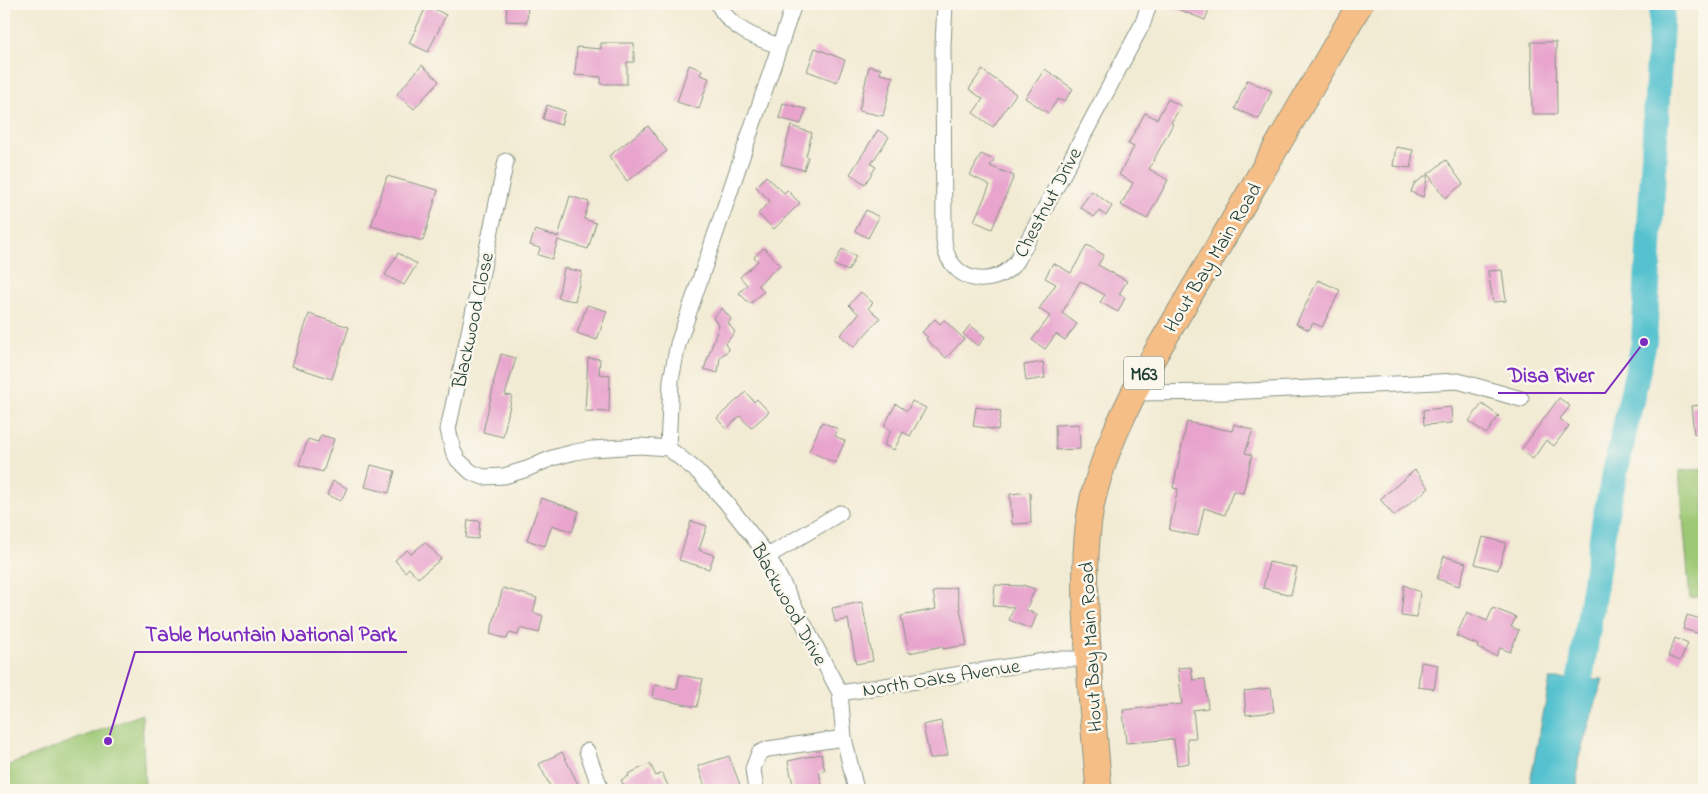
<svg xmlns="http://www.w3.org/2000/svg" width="1708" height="794" font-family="'Indie Flower',sans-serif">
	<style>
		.green { fill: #9dc875; stroke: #5e8254 }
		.water { fill: #56c2cf; stroke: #3a8082 }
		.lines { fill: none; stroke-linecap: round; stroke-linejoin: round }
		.river { stroke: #56c2cf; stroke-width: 26 }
		.building { fill: #e8a4cd }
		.street-casing { stroke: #889484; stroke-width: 17 }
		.primary-casing { stroke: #889484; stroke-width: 27 }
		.street { stroke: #fff; stroke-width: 15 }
		.primary { stroke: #f6be87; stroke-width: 25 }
		.labels { text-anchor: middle; stroke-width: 5; stroke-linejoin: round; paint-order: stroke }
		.shield { fill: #fbf7ec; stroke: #61756b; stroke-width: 1 }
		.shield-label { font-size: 19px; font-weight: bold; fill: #1f3d34 }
		.street-label { font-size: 20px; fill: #1f3d34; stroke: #fbf7ec }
		.leader { fill: none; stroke: #7b2cbf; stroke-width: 2 }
		.callout-dot { fill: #7b2cbf; stroke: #fbf7ec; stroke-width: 2 }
		.callout-label { font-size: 21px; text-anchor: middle; font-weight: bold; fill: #7b2cbf; stroke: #fbf7ec; stroke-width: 5; stroke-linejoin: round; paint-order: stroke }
	</style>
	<rect width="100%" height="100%" fill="#fbf7ec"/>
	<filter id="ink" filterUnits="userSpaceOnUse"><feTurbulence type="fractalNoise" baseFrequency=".02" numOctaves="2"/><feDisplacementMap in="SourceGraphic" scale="10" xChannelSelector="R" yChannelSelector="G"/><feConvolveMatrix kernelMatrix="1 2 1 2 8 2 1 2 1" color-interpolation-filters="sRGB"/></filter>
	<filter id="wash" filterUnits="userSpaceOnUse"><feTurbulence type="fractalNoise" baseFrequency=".0096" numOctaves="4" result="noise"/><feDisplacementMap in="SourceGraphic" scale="20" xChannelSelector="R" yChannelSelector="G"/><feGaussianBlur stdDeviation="1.12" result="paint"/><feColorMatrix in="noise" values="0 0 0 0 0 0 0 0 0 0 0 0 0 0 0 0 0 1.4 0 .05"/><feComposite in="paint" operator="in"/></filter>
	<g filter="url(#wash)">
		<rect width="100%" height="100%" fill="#f2ebd4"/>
		<path class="green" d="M1704 469V596L1690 598 1679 471Z
			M142 714 145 790H4V767Z"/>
		<path class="water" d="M1550 679H1603L1578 760 1577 790H1523L1530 782Z"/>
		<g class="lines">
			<path class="river" d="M1572 712 1580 679 1605 518 1644 342 1662 4"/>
		</g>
		<g id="blocks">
			<path class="building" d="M507 4H528L527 22 506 21Z
				M1165 4H1211L1205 20Z
				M427 5 446 15 428 52 409 43Z
				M1531 42H1556L1557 114H1532Z
				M601 43H634V62H627V84H601V77L575 75 577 47 601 49Z
				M815 48 845 60 837 82 807 71Z
				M422 65 439 81 414 109 397 94Z
				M689 65 702 70 700 75 709 78 699 109 677 102Z
				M869 66 881 69 880 74 893 77 883 116 859 111Z
				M1045 69 1073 89 1064 102 1058 99 1048 113 1025 98Z
				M982 70 1016 94 993 127 973 113 983 99 969 89Z
				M1247 80 1272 91 1259 119 1235 109Z
				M1168 99 1181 106 1171 123 1173 124 1149 169 1168 180 1147 219 1121 205 1133 183 1119 175 1134 147 1128 144 1145 113 1157 119Z
				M783 103 806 109 801 124 779 118Z
				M547 105 565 111 561 125 543 119Z
				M648 126 667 151 627 181 609 156Z
				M791 126 812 133 806 156 808 157 804 170 781 164Z
				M878 130 889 137 871 164 876 167 865 184 850 174Z
				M1396 147 1413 150 1411 168 1393 166Z
				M981 154 994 160 990 166 1014 176 992 229 974 221 990 185 970 175Z
				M1446 160 1463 184 1445 198 1428 174Z
				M1428 174 1423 197 1411 192 1414 184Z
				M387 176 438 190 423 241 371 226Z
				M766 176 784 193 787 190 800 203 774 229 758 214 770 201 756 187Z
				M1092 191 1112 206 1106 216 1099 211 1094 217 1080 207Z
				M570 196 589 202 584 219 596 223 588 249 558 240 552 259 538 255 540 248 530 245 535 230 558 237Z
				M866 210 879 217 868 238 855 231Z
				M1087 245 1104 255 1098 265 1127 281 1119 294 1125 298 1118 312 1100 302 1105 295 1080 281 1062 313 1077 324 1065 340 1056 334 1045 349 1032 340 1050 316 1039 309 1056 284 1045 278 1053 263 1071 273Z
				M764 248 780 265 758 285 764 291 750 304 739 293 747 285 740 277 758 261 754 257Z
				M842 249 856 256 848 271 834 265Z
				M398 253 417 264 404 285 385 275Z
				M564 268 582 272 575 301 558 298Z
				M1502 270 1506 301 1493 302 1488 271Z
				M1318 280 1340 290 1322 327 1313 323 1309 330 1296 324Z
				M861 292 873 303 868 308 880 318 854 347 840 335 859 314 849 305Z
				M587 305 607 311 597 340 577 333Z
				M722 308 731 319 728 323 735 332 725 344 729 350 720 357 718 373 704 369 719 325 713 318Z
				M309 314 349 327 332 379 292 366Z
				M935 319 940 324 944 320 964 339 946 358 926 339 928 337 922 332Z
				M970 325 985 337 978 346 963 334Z
				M501 354 516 358 505 395 512 396 503 437 483 432 494 384H493Z
				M588 358 600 359 599 374 610 375 609 412 585 411Z
				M1043 362 1045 378 1026 381 1024 365Z
				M746 392 754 402 757 399 769 412 751 428 740 416 726 429 717 418Z
				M1559 398 1570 406 1560 419 1569 426 1554 446 1546 440 1533 459 1521 450Z
				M912 401 926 408 910 436 903 432 894 450 884 445 891 430 884 426 896 404 907 411Z
				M1482 404 1499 416 1486 434 1469 421Z
				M1702 405 1703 413H1704V432L1694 434 1691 406Z
				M976 407 1001 411 998 430 973 426Z
				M1451 407 1452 423 1424 425 1423 410Z
				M822 422 838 429 835 436 845 441 835 463 809 451Z
				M1187 422 1232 431 1234 424 1253 430 1245 453 1252 455 1243 493 1233 491 1225 515 1204 508 1198 536 1169 530 1178 489 1173 488Z
				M1079 424 1080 449 1056 450 1055 425Z
				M321 435 334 439 323 472 299 465 308 439 318 442Z
				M371 465 395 471 389 493 365 487Z
				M1415 470 1429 488 1394 516 1380 499Z
				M333 481 347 488 341 501 327 495Z
				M1030 492 1031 523 1012 524 1010 494Z
				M541 498 579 511 572 532 552 525 545 546 527 540Z
				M468 520 480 521 478 539 466 538Z
				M691 521 707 526 699 550 714 555 709 569 679 560Z
				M1483 537 1506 543 1498 570 1475 564Z
				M425 542 441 559 418 578 409 568 405 572 395 560 407 550 411 554Z
				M1444 556 1466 563 1459 586 1437 579Z
				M1269 562 1297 568 1291 595 1263 588Z
				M995 585 1023 586V585L1035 589 1026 610 1037 614 1031 629 1009 620 1014 607 993 606Z
				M1404 585 1420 592 1417 618 1401 616Z
				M956 587 967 645 943 649V646L909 653 901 616 936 609 933 592Z
				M503 588 537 598 533 612 543 616 539 633 520 628 518 635 509 633 507 639 490 634Z
				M862 602 873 661 856 664 848 619 835 622 832 608Z
				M1493 608 1516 617 1511 627 1519 630 1510 652 1500 648 1496 656 1477 648 1478 645 1456 636 1467 612 1487 621Z
				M1687 615 1704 620V635L1683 629Z
				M1675 638 1688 644 1680 661 1668 656Z
				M1421 662 1438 665 1434 689 1418 687Z
				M1191 667 1193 680 1205 679 1208 708 1193 710 1196 738H1187L1189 763 1177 765 1174 739 1126 743 1123 710 1182 704 1178 668Z
				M680 675 703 679 697 707 653 698 655 685 677 689Z
				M1271 688 1274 712 1246 715 1244 691Z
				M941 721 948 755 930 759 923 725Z
				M562 752 581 790H552L539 764Z
				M821 754 825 771 819 772 823 790H794L788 761Z
				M729 756 742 790H706L698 766Z
				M650 764 656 776 662 773 670 790H626L621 780 629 776 628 774Z"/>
		</g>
	</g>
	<g filter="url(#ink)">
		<use href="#blocks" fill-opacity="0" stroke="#889484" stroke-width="1"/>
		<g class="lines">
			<g class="street-casing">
				<path id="street" d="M718 4C731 29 754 37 779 46
					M945 4 943 45 944 240C945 248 946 256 951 262 968 287 1000 283 1017 261L1143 23 1149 4
					M506 161 448 429 453 451 458 460 471 472 483 477 504 476 527 469 552 458 575 452 592 449 640 446 668 448 697 471 725 501 768 556 840 693 844 738 856 790
					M1133 393 1227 392 1458 381 1521 399
					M668 448 671 380 678 344 794 4
					M768 556 840 513
					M840 693 1057 659H1087
					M587 751 601 790
					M756 790 753 769 759 753 768 749 844 738"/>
			</g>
			<g class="primary-casing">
				<path id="primary" d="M1099 790C1094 729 1088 669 1086 608 1085 571 1085 534 1093 498 1104 453 1122 416 1143 375L1360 4"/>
			</g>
			<use href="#street" class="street"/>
			<use href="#primary" class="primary"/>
		</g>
	</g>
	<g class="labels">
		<rect class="shield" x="1124" y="356.5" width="40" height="33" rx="4"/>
		<g class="shield-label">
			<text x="1144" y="380">M63</text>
		</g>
		<g class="street-label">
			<text transform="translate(1047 202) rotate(-62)" y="7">Chestnut Drive</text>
			<text transform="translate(1212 257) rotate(-59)" y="7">Hout Bay Main Road</text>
			<text transform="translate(472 320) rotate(-78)" y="7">Blackwood Close</text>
			<text transform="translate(790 604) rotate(61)" y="7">Blackwood Drive</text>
			<text transform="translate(1090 647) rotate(-93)" y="7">Hout Bay Main Road</text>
			<text transform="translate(941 677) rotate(-9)" y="7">North Oaks Avenue</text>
		</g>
	</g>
	<path class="leader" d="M1644 342L1605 393H1498M108 741L135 652H407"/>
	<g class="callout-dot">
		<circle cx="1644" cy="342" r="5"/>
		<circle cx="108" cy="741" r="5"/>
	</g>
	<g class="callout-label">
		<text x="1551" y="382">Disa River</text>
		<text x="271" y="641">Table Mountain National Park</text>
	</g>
	<rect width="1708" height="794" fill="none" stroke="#fbf7ec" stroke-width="20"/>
</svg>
